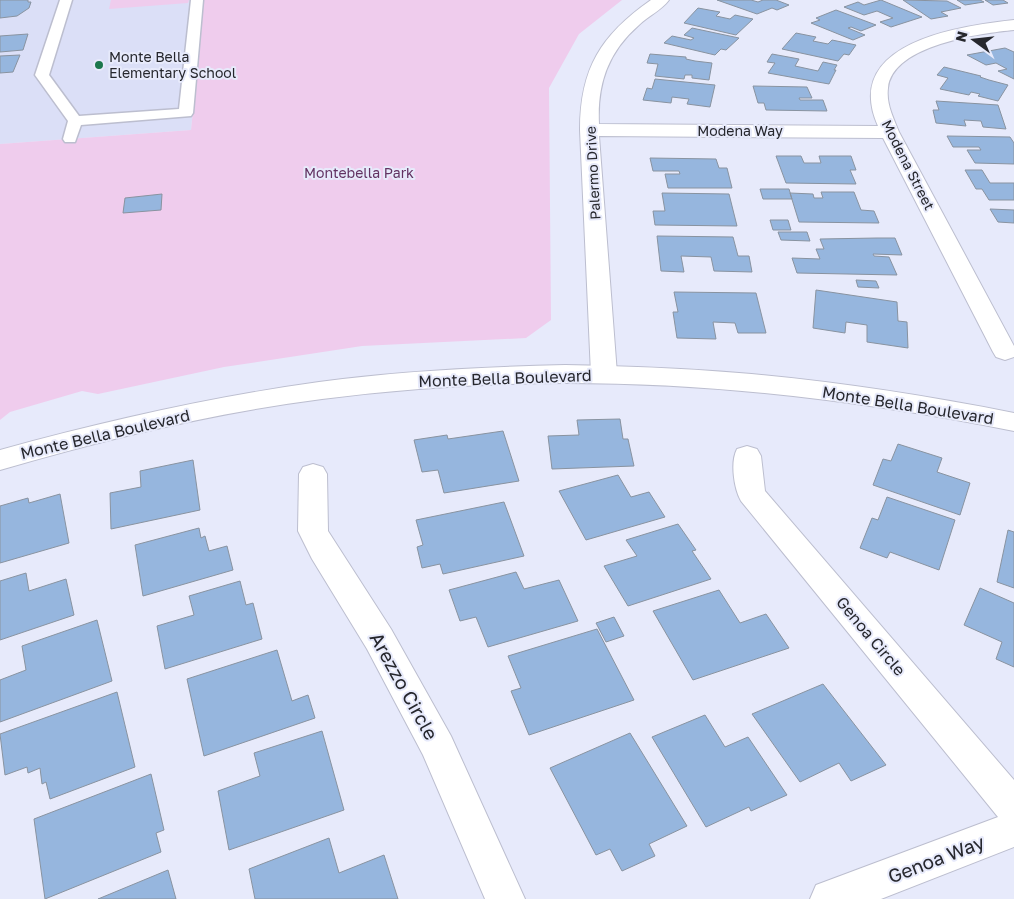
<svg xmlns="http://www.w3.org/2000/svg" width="1014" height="899" font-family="'Golos Text',sans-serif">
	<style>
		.built { fill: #dbdff7 }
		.green { fill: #efcced }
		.building { fill: #96b6de; stroke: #8993a0 }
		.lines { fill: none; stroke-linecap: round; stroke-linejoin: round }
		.lane-casing { stroke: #bcbecf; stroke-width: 3 }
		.street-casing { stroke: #bcbecf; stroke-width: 2 }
		.secondary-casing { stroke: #bcbecf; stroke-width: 2 }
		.lane { fill: #fff; fill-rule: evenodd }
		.street { fill: #fff; fill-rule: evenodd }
		.secondary { fill: #fff; fill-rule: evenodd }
		.poi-dot { fill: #1b774d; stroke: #e7eafb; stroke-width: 2 }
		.labels { text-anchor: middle; stroke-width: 4; stroke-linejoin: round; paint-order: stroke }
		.far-poi-label { font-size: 14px; fill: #26272d; stroke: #e7eafb; text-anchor: start }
		.far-street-label { font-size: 14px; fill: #26272d; stroke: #e7eafb }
		.far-park-label { font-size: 14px; fill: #623262; stroke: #e7eafb }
		.street-label { font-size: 16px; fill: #26272d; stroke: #e7eafb }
		.near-street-label { font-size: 19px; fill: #26272d; stroke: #e7eafb }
	</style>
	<rect width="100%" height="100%" fill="#e7eafb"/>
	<path class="built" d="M0 0H204L191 130 0 144Z"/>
	<path class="green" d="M111 0H189L188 3 109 9Z
		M204 0H622L579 34 549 88 551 320 526 338 362 346 224 367 98 394 82 391 10 412 0 420V144L191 130Z"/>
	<path class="building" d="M0 0H28V2H31L29 8 17 16 0 18Z
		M717 0H751L758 2 763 0H776L789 5 777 10 772 8 757 14Z
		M881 0 922 17 891 27 880 22 893 18 877 11 864 15 844 7 858 2 864 5Z
		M903 0 947 1 961 8 941 12 948 16 931 19Z
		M957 0H980L984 2 965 5Z
		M985 0H1003L1008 3 993 5Z
		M698 8 720 12 716 16 730 19 735 15 753 19 736 35 684 23Z
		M836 10 876 25 861 31 851 27 848 28 865 35 853 40 811 23 820 20 816 18Z
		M692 28 739 38 726 50 721 49 715 55 664 43 672 36 691 40 694 38 684 35Z
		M796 33 816 37 813 41 828 44 832 40 856 45 849 55 844 54 838 61 782 49Z
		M28 34 23 50 0 52V36Z
		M1005 48 1014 52V79L998 71 1007 69 996 63 986 65 967 55Z
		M650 54 686 57V59L695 61 712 63 709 80 692 78V75H685L684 79 655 76 658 64 647 63Z
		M772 54 799 59 795 66 818 71 823 62 837 65 834 70H836L829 84 768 73 775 63 767 62Z
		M20 55 13 72 0 73V56Z
		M944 67 981 76 980 77 989 80 1008 85 998 101 978 96 980 94 971 92 969 95 940 89 948 78 937 75Z
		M655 79 715 85 710 107 687 104 689 99 672 97 671 103 643 100 647 88 652 89Z
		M753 86 807 87 812 98H799L800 100H823L827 111 766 110 764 103H758Z
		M936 101 998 105 1006 129 983 127 981 121 964 120 966 126 936 123 933 110H939Z
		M947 136 1010 137 1014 143V164L975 163 967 150H981L979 147H953Z
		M776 156H801L804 163H821L819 156H851L856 170H850L856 184 786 183Z
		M650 158 716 159 719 168H727L732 188H668L665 174H680L679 171H653Z
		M965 170H982L990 183H1014V200H989L982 189H976Z
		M760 189H789L792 199H763Z
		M821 192H854L861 210 874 211 879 223 799 222 790 193 813 194 814 198H823Z
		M662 193 729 194 737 226 655 225 653 211H665Z
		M162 194 161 210 123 213 125 198Z
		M990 209 1014 210V223L998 222Z
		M770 220H788L791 230H773Z
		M778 232H807L810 241 781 240Z
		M657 236 733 237 738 256H749L752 272 714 271 711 257 681 256 684 272 661 271Z
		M877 238H895L902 255 873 254 874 256 889 257 897 275 797 273 792 258 820 259 816 249H824L820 239Z
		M856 280 876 281 879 288 858 287Z
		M816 290 897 302 898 321 907 322 908 348 867 342V325L846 322 845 333 813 328Z
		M674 292 756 293 766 333H738L735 323 713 322 716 339 677 338 673 312H678Z
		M620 419 623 439H628L634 466 552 469 548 436 579 435 577 420Z
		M503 431 519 481 444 493 438 470 422 472 414 440 447 435 448 439Z
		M898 444 942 458 937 472 970 483 960 515 873 485 883 459 891 461Z
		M193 460 200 510 111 529 110 493 141 487 140 471Z
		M618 475 631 497 649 492 665 517 586 540 559 491Z
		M60 494 69 543 0 563V506L28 498 29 503Z
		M887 497 955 520 939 570 890 552 887 558 860 548 872 518 878 520Z
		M504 502 524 556 443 574 440 564 422 568 417 547 423 545 416 520Z
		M678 524 696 550 692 551 711 579 628 606 604 566 637 556 626 540Z
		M199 528 201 538 205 536 209 551 227 546 233 570 143 596 135 545Z
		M1008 530 1014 532V588L997 582Z
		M516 572 524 589 559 580 578 621 488 647 476 617 460 621 449 590Z
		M26 573 29 591 66 579 74 615 0 640V581Z
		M240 581 246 605 253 603 262 639 165 669 157 626 194 615 189 596Z
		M980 588 1014 603V667L996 659 1002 642 964 625Z
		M719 590 740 623 766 614 789 648 693 680 653 611Z
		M614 617 624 636 606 642 596 623Z
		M97 620 112 681 0 722V680L26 670 22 646Z
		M597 629 634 700 529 735 511 691 521 688 508 656Z
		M277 650 292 701 308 695 315 718 204 756 187 679Z
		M823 684 886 765 851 781 839 763 800 782 752 714Z
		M117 692 135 767 50 799 46 782 42 784 40 768 28 773 27 767 5 775 0 734Z
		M705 715 725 747 748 737 787 795 751 811 749 807 706 827 652 737Z
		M322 731 344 810 229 850 218 791 260 776 254 753Z
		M630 733 687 826 649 844 655 856 622 871 610 849 596 855 550 768Z
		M151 774 164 830 156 833 161 852 45 899 34 819Z
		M329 838 339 873 384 855 398 899H255L249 869Z
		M168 870 176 899H98Z"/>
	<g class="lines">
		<g class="lane-casing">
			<path id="lane" d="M60 0H72L49 75 79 116 179 109 191 0H203L193 113 191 116 81 125 75 142H65L63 139 68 121 35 75Z"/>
		</g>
		<g class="street-casing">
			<path id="street" d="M651 0H669C662 10 648 16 639 25 608 52 597 84 599 124L878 126C841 43 958 26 1014 20V30C982 33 892 45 888 88 886 104 893 117 899 132L1014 346V357L1005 360 996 357 993 352 883 138 599 136 617 374 613 380 604 382 595 380 591 374 580 130C580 68 601 35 651 0Z
				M747 446 757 449 761 456 765 491 1014 780V847L881 899H810L816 885 998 817 741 501C734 489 730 462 737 449Z
				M313 464 323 467 327 474 328 531 391 629 451 736 525 899H485L423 755 367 649 312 559 298 531 299 474 303 467Z"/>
		</g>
		<g class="secondary-casing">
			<path id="secondary" d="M565 365C623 366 681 368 739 373 832 381 923 395 1014 413V431C779 384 560 368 322 399 213 413 106 439 0 470V450C105 421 211 397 319 382 400 371 483 367 565 365Z"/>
		</g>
		<use href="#lane" class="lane"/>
		<use href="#street" class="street"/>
		<use href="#secondary" class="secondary"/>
	</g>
	<circle class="poi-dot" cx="99" cy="65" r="5"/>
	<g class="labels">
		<g class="far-poi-label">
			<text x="109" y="62">Monte Bella<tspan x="109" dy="16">Elementary School</tspan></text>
		</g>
		<g class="far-street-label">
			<text x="740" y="136">Modena Way</text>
			<text transform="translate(908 165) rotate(63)" y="5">Modena Street</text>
			<text transform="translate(593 173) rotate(-93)" y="5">Palermo Drive</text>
		</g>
		<g class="far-park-label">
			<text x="359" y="178">Montebella Park</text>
		</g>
		<g class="street-label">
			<text transform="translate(505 378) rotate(-2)" y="6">Monte Bella Boulevard</text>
			<text transform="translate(908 405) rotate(9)" y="6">Monte Bella Boulevard</text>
			<text transform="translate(105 434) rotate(-13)" y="6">Monte Bella Boulevard</text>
			<text transform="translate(871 636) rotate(50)" y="6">Genoa Circle</text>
		</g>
		<g class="near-street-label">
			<text transform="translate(404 686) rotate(61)" y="7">Arezzo Circle</text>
			<text transform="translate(936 859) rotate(-21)" y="7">Genoa Way</text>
		</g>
	</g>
	<g transform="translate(974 40) rotate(285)" stroke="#e7eafb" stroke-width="4" paint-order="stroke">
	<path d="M0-4L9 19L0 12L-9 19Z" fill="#26272d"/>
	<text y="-8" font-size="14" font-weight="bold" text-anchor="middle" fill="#26272d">N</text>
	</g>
</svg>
